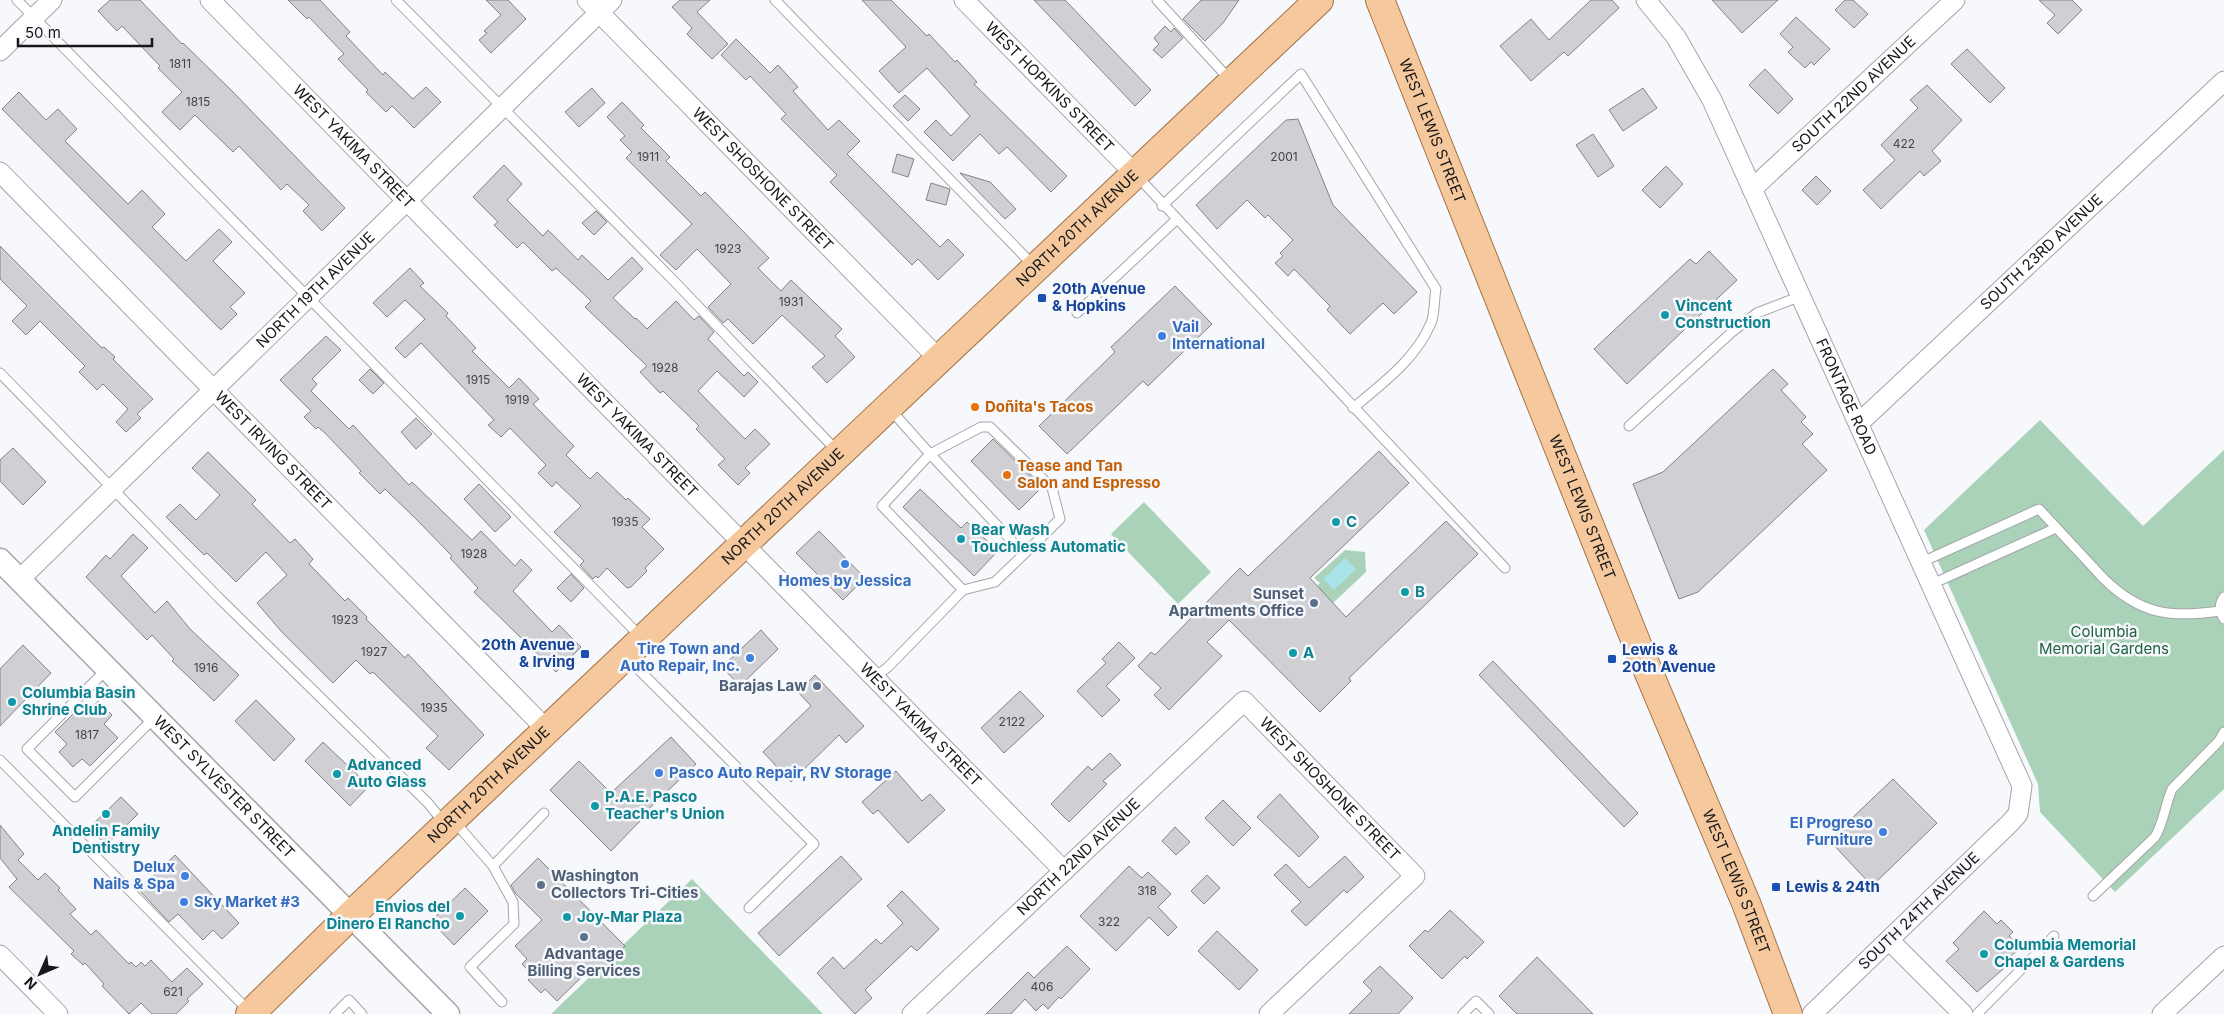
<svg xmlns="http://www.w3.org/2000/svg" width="2224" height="1014" font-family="Inter,sans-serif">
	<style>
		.green { fill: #a9d2b8 }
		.water { fill: #a9e2e9 }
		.building { fill: #d0cfd3; stroke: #848386 }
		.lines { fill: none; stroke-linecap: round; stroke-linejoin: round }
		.service-casing { stroke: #a3a5a9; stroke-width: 11 }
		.minor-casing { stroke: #a3a5a9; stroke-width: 21 }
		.tertiary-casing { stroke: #a3a5a9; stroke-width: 25 }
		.primary-casing { stroke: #a47244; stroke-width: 30 }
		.service { stroke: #fff; stroke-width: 9 }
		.minor { stroke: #fff; stroke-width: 19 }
		.tertiary { stroke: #fff; stroke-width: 22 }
		.primary { stroke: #f6c89d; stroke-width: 28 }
		.transit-dot { fill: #1a4fb4; stroke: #f6f8fc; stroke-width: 2 }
		.culture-dot { fill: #0f9aa8; stroke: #f6f8fc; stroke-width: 2 }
		.shop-dot { fill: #3f7fe0; stroke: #f6f8fc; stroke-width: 2 }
		.food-dot { fill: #e8710a; stroke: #f6f8fc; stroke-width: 2 }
		.service-dot { fill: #5c6f8a; stroke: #f6f8fc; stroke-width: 2 }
		.labels { text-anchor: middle; stroke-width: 5; stroke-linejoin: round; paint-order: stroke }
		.number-label { font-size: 12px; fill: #444547 }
		.street-label { font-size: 15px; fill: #161718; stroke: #f6f8fc }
		.transit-label { font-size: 15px; font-weight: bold; fill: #164399; stroke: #f6f8fc; text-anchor: start }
		.culture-label { font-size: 15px; font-weight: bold; fill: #0d838f; stroke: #f6f8fc; text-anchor: start }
		.shop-label { font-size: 15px; font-weight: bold; fill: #366cbe; stroke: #f6f8fc; text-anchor: start }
		.food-label { font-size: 15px; font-weight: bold; fill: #c56008; stroke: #f6f8fc; text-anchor: start }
		.service-label { font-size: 15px; font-weight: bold; fill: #4e5e75; stroke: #f6f8fc; text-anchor: end }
		.park-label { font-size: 15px; fill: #1e623f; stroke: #f6f8fc }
	</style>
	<rect width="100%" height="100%" fill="#f6f8fc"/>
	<path class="green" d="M2040 420 2143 526 2224 450V789L2115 892 2040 812 2038 784 1924 530Z
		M1144 502 1211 572 1178 604 1111 534Z
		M1345 550 1365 552 1366 572 1333 603 1317 586 1320 583 1314 578Z
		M692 879 823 1014H551Z"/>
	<path class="water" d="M1345 558 1356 569 1334 590 1323 579Z"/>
	<path class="building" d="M110 0H140L182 44 183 43 233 92 345 208 322 231 303 211 309 205 287 184 281 190 239 146 233 152 195 115 180 130 162 112 182 92 158 68 160 66 122 26 117 31 98 11Z
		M288 0H320L350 32 346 36 383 75 385 72 413 99 426 87 441 102 414 128 392 106 386 112 366 92 368 90 338 59 344 54 309 17 307 19Z
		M486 0H508L526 19 491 53 479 40 487 33 484 31 501 15Z
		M680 0H710L697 12 728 44 712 59 687 34 692 28 672 7Z
		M862 0H891L927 36 929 34 955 62 957 60 977 82 974 84 1067 176 1051 192 1007 147 999 154 980 134 953 161 924 132 936 120 951 136 970 116 927 68 899 93 879 71 906 47Z
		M1034 0H1065L1151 90 1135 106Z
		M1201 0H1239L1223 23 1205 41 1183 19Z
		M1591 0H1612L1619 8 1568 56 1564 52 1531 81 1500 46 1531 19 1549 40Z
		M1712 0H1778L1742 33Z
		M1845 0H1853L1868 14 1854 28 1835 10Z
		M2039 0H2072L2082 10 2058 34 2047 23 2055 15Z
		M1796 17 1830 49 1814 65 1811 62 1805 68 1788 52 1793 47 1780 34Z
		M1165 26 1171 32 1174 28 1183 38 1162 58 1153 50 1159 44 1154 38Z
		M736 39 770 73 778 65 798 87 793 91 828 130 839 120 860 141 847 154 940 247 948 239 964 255 938 280 918 259 912 265 830 182 837 175 781 119 786 114 750 76 746 80 721 55Z
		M1967 49 2005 88 1990 103 1951 64Z
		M1765 69 1793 99 1778 114 1749 85Z
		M1927 85 1962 120 1932 151 1941 161 1924 176 1920 171 1881 209 1863 190 1895 160 1881 145 1918 108 1910 100Z
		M592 88 605 103 579 127 565 112Z
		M1643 88 1657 108 1623 131 1609 110Z
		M19 92 46 120 58 109 77 129 65 141 128 204 142 190 165 214 152 227 186 261 219 229 232 242 213 261 245 293 230 307 237 314 221 330 2 109Z
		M905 95 920 109 908 121 893 106Z
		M622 102 644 125 641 128 670 157 666 161 701 196 705 192 769 258 758 268 781 291 791 280 842 329 835 336 855 357 827 383 812 367 825 356 782 315 753 344 728 319 723 323 708 307 731 284 697 249 676 270 660 255 692 224 626 158 632 152 620 140 625 136 607 117Z
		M1298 119 1333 205 1417 292 1394 314 1383 303 1350 334 1327 310 1330 306 1294 269 1288 276 1275 263 1283 256 1280 253 1293 240 1268 215 1265 218 1247 200 1217 229 1196 205 1286 120Z
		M1593 134 1614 166 1598 177 1576 145Z
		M897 154 914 159 908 177 892 172Z
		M504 165 522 184 507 200 543 236 548 230 578 260 582 255 608 280 632 257 643 269 613 298 635 319 636 318 647 329 676 301 694 320 699 316 714 332 708 339 744 376 748 372 758 382 744 397 717 371 698 391 745 439 755 429 770 444 745 468 750 473 738 485 718 465 725 459 696 429 699 426 663 391 660 393 640 372 647 366 585 307 591 301 556 268 552 271 523 242 517 248 494 225 498 222 473 197Z
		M1666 166 1683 184 1660 208 1642 190Z
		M960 173 990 182 1016 209 1005 219Z
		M1816 176 1831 191 1817 205 1802 190Z
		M931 183 950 189 946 205 926 200Z
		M596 211 607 222 594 235 582 223Z
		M0 246 102 348 104 347 115 357 113 359 153 399 137 414 141 418 126 432 116 422 128 409 103 384 97 390 79 372 85 366 40 321 26 335 12 321 27 306 0 279Z
		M1709 251 1737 280 1627 384 1594 349 1690 259 1696 264Z
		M410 268 424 283 420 286 448 313 446 316 476 348 472 351 509 388 519 378 539 399 533 404 574 446 566 455 590 479 597 472 626 500 628 498 650 519 642 527 664 549 645 568 647 571 631 587 627 588 607 568 598 578 596 576 593 579 580 565 584 561 554 532 581 506 556 482 552 487 538 473 546 465 510 428 501 437 488 425 494 420 421 343 405 358 395 348 425 319 405 300 387 317 373 303Z
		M1175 286 1212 324 1148 386 1143 381 1067 454 1039 426 1115 352 1111 347Z
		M326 336 341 350 312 379 317 384 311 391 349 429 353 425 409 485 412 482 472 540 481 531 515 566 521 559 532 570 513 591 552 632 559 625 581 647 556 672 474 592 478 588 450 558 452 556 417 520 385 489 380 494 359 473 361 471 325 433 318 427 316 429 304 417 311 411 280 380Z
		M370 369 384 383 373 394 359 380Z
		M1773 369 1788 384 1781 390 1806 417 1801 422 1813 434 1802 444 1827 470 1698 592 1679 599 1633 484 1663 472Z
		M416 418 432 434 416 449 401 432Z
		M993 439 1042 487 1019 510 971 461Z
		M13 448 46 482 23 505 0 481V460Z
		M1379 451 1409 483 1310 578 1346 617 1446 521 1478 554 1349 678 1351 681 1320 712 1229 620 1207 642 1222 656 1169 710 1154 695 1161 688 1138 666 1151 652 1155 655 1240 568 1248 576Z
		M208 452 256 500 252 504 290 543 295 539 313 559 309 564 345 601 348 598 367 617 366 619 405 658 408 654 484 735 449 770 426 748 438 736 373 672 370 674 356 660 333 683 281 631 257 603 287 575 266 552 236 582 207 553 204 555 166 517 180 504 196 520 220 495 192 468Z
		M479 484 511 517 495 532 464 499Z
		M920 489 961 528 967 522 998 551 974 576 903 507Z
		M819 531 865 578 843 600 796 553Z
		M133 534 148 548 121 576 155 613 167 601 190 629 239 675 214 701 172 661 174 659 152 635 147 640 86 577 106 555 110 559Z
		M571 574 584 588 571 602 557 588Z
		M761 630 778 649 740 686 722 667Z
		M1119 642 1135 658 1106 686 1120 700 1102 717 1077 691 1106 663 1102 659Z
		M23 645 51 673 0 726V669Z
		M1493 661 1638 813 1624 827 1479 675Z
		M815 675 864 726 846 743 839 735 791 782 763 752 811 706 798 692Z
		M1020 691 1044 716 1004 753 981 728Z
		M256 700 295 739 274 761 235 721Z
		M98 701 112 715 104 724 118 738 90 766 82 759 73 767 59 752 67 744 55 732 83 704 89 710Z
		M671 737 696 764 638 819 640 821 611 851 550 790 579 761 611 793Z
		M323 742 369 786 350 806 305 761Z
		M1110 753 1121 765 1103 781 1107 784 1069 822 1051 804 1088 766 1092 770Z
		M896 771 922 801 930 794 945 810 908 843 878 810 873 814 862 802Z
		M1893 779 1937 823 1872 886 1829 840Z
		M1280 794 1319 837 1299 857 1257 817Z
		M121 797 138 814 106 845 89 828Z
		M1223 800 1251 828 1233 846 1205 818Z
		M0 825 24 854 18 860 38 880 45 873 60 888 58 890 76 909 70 914 91 935 96 930 129 964 131 962 136 967 141 962 145 966 151 960 172 982 187 968 203 984 187 999 189 1001 176 1014H152L141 1003 129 1014 102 986 104 984 85 963 83 965 71 954 74 951 9 887 17 879 0 858Z
		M1175 827 1190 842 1176 855 1162 841Z
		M175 855 239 923 222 939 213 930 203 940 178 914 169 922 139 890Z
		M841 856 862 879 779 956 758 933Z
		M1345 856 1364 877 1347 893 1344 890 1306 926 1291 911 1301 902 1274 875 1286 864 1309 888Z
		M538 858 625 946 597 975 590 969 557 1001 545 989 541 993 528 980 533 976 522 964 527 959 515 946 542 920 515 893 511 885Z
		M1129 866 1142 878 1148 872 1171 894 1158 907 1177 927 1168 936 1149 917 1116 951 1080 916Z
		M1207 875 1220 888 1204 904 1191 891Z
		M465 888 488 911 454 945 431 921Z
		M902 891 939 929 917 951 911 946 865 990 872 998 855 1014 817 973 833 957 844 969 876 939 881 944 903 923 887 906Z
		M1450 910 1484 942 1467 959 1465 956 1442 979 1409 946 1425 930 1428 932Z
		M1984 911 1997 924 2001 920 2013 932 2009 936 2021 947 2008 959 2011 962 1977 992 1946 961 1959 949 1953 943Z
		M1217 931 1258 970 1239 990 1198 951Z
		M1067 946 1090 969 1061 999 1059 997 1048 1009 1043 1004 1036 1011 1025 999 1011 1014H986L1028 972 1034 978Z
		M1537 957 1593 1014H1517L1499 996Z
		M1380 966 1413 998 1398 1014H1349L1372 991 1363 982Z"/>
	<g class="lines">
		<g class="service-casing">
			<path id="service" d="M17 0 641 637
				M396 0 673 280 837 451
				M775 0 1034 266
				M1157 0 1230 80
				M1137 176 1505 568
				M1162 206 1301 74 1436 289C1434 299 1435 313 1431 323 1416 359 1382 384 1353 408
				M1077 313 1176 220
				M0 373 218 597 428 803 444 823
				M1629 426 1732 332 1757 313 1801 296
				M1922 562 2039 509 2104 579C2141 615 2171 618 2220 611
				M1932 584 2056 528
				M963 590 995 582 1024 554
				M2224 597C2219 604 2219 611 2224 619
				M627 658 814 844 749 908
				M107 669 27 749 75 797 154 718
				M874 678 888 667 963 590 882 506 930 454 1024 554 1060 519 1052 488 990 427H981L930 454 890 409
				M0 760 249 1011
				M454 821 493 866 513 902 514 924 470 967 502 1002
				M493 866 544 813
				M2093 896 2155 837C2164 822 2165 805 2172 789L2219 741 2224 732
				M335 1014 349 1000 362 1014
				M1463 1014 1476 1001 1489 1014
				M1977 1014 2054 936"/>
		</g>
		<g class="minor-casing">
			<g id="minor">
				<path id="s1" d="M210 0 1064 871"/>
				<path id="s2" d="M587 0 939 359"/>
				<path id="s3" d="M964 0 1135 174"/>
				<path id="s4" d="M1646 0 1676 37 1712 100 2022 786 2018 814 2010 823 1812 1014"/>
				<path d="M0 51 52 0"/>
				<path id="s5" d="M0 172 547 730"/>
				<path id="s6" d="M1752 189 1955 0"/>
				<path id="s7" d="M1859 423 2224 81"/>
				<path id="s8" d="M19 580 612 0"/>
				<path d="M1889 940 1963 1014"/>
				<path d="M0 955 58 1014"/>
				<path id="s9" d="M912 1014 1244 701 1415 876 1269 1014"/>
				<path d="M2162 1014 2224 956"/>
			</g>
		</g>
		<g class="tertiary-casing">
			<g id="tertiary">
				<path id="s10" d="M0 560 448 1014"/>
			</g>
		</g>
		<g class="primary-casing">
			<g id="primary">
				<path id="s11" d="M1380 0 1638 647 1746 903 1788 1014"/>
				<path id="s12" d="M250 1014 350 916 1319 0"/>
			</g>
		</g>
		<use href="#service" class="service"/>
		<use href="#minor" class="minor"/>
		<use href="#tertiary" class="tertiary"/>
		<use href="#primary" class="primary"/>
	</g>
	<g class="transit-dot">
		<rect x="1037" y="293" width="10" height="10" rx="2.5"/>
		<rect x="580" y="649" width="10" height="10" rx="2.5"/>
		<rect x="1607" y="654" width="10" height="10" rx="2.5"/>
		<rect x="1771" y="882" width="10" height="10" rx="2.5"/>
	</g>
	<g class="culture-dot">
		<circle cx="1665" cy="315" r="5"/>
		<circle cx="1336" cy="522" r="5"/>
		<circle cx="961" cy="539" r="5"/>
		<circle cx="1405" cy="592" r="5"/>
		<circle cx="1293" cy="653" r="5"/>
		<circle cx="12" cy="702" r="5"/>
		<circle cx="337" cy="774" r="5"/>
		<circle cx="595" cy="806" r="5"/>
		<circle cx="106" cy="814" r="5"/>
		<circle cx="460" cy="916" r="5"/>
		<circle cx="567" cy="917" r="5"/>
		<circle cx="1984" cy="954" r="5"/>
	</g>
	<g class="shop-dot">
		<circle cx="1162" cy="336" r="5"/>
		<circle cx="845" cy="564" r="5"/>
		<circle cx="750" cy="658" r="5"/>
		<circle cx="659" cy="773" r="5"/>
		<circle cx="1883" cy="832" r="5"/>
		<circle cx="185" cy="876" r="5"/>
		<circle cx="184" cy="902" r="5"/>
	</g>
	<g class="food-dot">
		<circle cx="975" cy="407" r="5"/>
		<circle cx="1007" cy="475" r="5"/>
	</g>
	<g class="service-dot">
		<circle cx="1314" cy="603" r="5"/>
		<circle cx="817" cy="686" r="5"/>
		<circle cx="541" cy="885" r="5"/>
		<circle cx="584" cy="937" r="5"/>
	</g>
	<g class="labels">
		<g class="number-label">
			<text x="180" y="68">1811</text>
			<text x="198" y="106">1815</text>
			<text x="1904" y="148">422</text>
			<text x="648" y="161">1911</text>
			<text x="1284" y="161">2001</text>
			<text x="728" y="253">1923</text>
			<text x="791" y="306">1931</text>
			<text x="665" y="372">1928</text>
			<text x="478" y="384">1915</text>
			<text x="517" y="404">1919</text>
			<text x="625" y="526">1935</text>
			<text x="474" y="558">1928</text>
			<text x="345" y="624">1923</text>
			<text x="374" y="656">1927</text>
			<text x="206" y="672">1916</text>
			<text x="434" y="712">1935</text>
			<text x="1012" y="726">2122</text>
			<text x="87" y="739">1817</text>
			<text x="1147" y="895">318</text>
			<text x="1109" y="926">322</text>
			<text x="1042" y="991">406</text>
			<text x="173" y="996">621</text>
		</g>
		<g class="street-label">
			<text dy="5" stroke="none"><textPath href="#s3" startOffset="122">WEST HOPKINS STREET</textPath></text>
			<text dy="5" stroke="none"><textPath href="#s6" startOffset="139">SOUTH 22ND AVENUE</textPath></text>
			<text dy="5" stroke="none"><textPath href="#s11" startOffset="141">WEST LEWIS STREET</textPath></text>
			<text dy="5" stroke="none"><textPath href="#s1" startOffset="205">WEST YAKIMA STREET</textPath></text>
			<text dy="5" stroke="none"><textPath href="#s2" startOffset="251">WEST SHOSHONE STREET</textPath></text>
			<text dy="5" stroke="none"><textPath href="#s12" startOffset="1141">NORTH 20TH AVENUE</textPath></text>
			<text dy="5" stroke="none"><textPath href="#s7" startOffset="250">SOUTH 23RD AVENUE</textPath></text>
			<text dy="5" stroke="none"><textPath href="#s8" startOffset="415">NORTH 19TH AVENUE</textPath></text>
			<text dy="5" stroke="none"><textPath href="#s4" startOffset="446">FRONTAGE ROAD</textPath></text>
			<text dy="5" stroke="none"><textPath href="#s1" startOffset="610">WEST YAKIMA STREET</textPath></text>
			<text dy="5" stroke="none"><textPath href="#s5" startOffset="390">WEST IRVING STREET</textPath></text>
			<text dy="5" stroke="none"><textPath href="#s12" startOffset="736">NORTH 20TH AVENUE</textPath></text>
			<text dy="5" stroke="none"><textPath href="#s11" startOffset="546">WEST LEWIS STREET</textPath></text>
			<text dy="5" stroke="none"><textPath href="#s1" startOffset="1015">WEST YAKIMA STREET</textPath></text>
			<text dy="5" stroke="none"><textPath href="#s12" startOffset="331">NORTH 20TH AVENUE</textPath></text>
			<text dy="5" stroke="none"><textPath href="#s10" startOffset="319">WEST SYLVESTER STREET</textPath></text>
			<text dy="5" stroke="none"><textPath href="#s9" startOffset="579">WEST SHOSHONE STREET</textPath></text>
			<text dy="5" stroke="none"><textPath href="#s9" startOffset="229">NORTH 22ND AVENUE</textPath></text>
			<text dy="5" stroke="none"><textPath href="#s11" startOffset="951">WEST LEWIS STREET</textPath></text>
			<text transform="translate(1919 911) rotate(-44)" y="5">SOUTH 24TH AVENUE</text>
		</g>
		<g class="transit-label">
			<text x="1052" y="294">20th Avenue<tspan x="1052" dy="17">&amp; Hopkins</tspan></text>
			<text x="575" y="650" text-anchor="end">20th Avenue<tspan x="575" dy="17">&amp; Irving</tspan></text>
			<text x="1622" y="655">Lewis &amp;<tspan x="1622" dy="17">20th Avenue</tspan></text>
			<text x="1786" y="892">Lewis &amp; 24th</text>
		</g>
		<g class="culture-label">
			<text x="1675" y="311">Vincent<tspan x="1675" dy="17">Construction</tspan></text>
			<text x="1346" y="527">C</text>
			<text x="971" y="535">Bear Wash<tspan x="971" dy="17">Touchless Automatic</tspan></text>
			<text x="1415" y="597">B</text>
			<text x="1303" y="658">A</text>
			<text x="22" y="698">Columbia Basin<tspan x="22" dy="17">Shrine Club</tspan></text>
			<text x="347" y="770">Advanced<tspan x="347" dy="17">Auto Glass</tspan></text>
			<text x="605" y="802">P.A.E. Pasco<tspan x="605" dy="17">Teacher's Union</tspan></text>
			<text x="106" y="836" text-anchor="middle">Andelin Family<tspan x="106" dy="17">Dentistry</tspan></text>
			<text x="450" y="912" text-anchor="end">Envios del<tspan x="450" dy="17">Dinero El Rancho</tspan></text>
			<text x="577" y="922">Joy-Mar Plaza</text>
			<text x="1994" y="950">Columbia Memorial<tspan x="1994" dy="17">Chapel &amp; Gardens</tspan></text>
		</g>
		<g class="shop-label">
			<text x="1172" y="332">Vail<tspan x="1172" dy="17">International</tspan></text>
			<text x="845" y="586" text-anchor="middle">Homes by Jessica</text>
			<text x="740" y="654" text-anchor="end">Tire Town and<tspan x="740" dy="17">Auto Repair, Inc.</tspan></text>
			<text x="669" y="778">Pasco Auto Repair, RV Storage</text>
			<text x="1873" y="828" text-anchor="end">El Progreso<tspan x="1873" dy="17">Furniture</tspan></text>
			<text x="175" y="872" text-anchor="end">Delux<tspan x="175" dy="17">Nails &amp; Spa</tspan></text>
			<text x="194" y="907">Sky Market #3</text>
		</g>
		<g class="food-label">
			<text x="985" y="412">Doñita's Tacos</text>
			<text x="1017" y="471">Tease and Tan<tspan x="1017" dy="17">Salon and Espresso</tspan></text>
		</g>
		<g class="service-label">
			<text x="1304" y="599">Sunset<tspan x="1304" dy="17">Apartments Office</tspan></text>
			<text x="807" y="691">Barajas Law</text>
			<text x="551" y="881" text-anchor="start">Washington<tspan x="551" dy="17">Collectors Tri-Cities</tspan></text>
			<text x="584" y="959" text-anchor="middle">Advantage<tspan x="584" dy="17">Billing Services</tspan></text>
		</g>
		<g class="park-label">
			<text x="2104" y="637">Columbia<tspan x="2104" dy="17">Memorial Gardens</tspan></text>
		</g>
	</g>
	<g transform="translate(40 974) rotate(225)" stroke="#f6f8fc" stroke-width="4" paint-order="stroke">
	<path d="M0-4L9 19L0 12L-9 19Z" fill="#161718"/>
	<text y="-8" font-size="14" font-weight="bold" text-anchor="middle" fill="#161718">N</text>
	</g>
	<path d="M18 38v8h134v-8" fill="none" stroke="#161718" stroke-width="2.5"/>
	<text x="25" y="38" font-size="15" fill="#161718" stroke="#f6f8fc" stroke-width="4" paint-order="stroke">50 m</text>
</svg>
